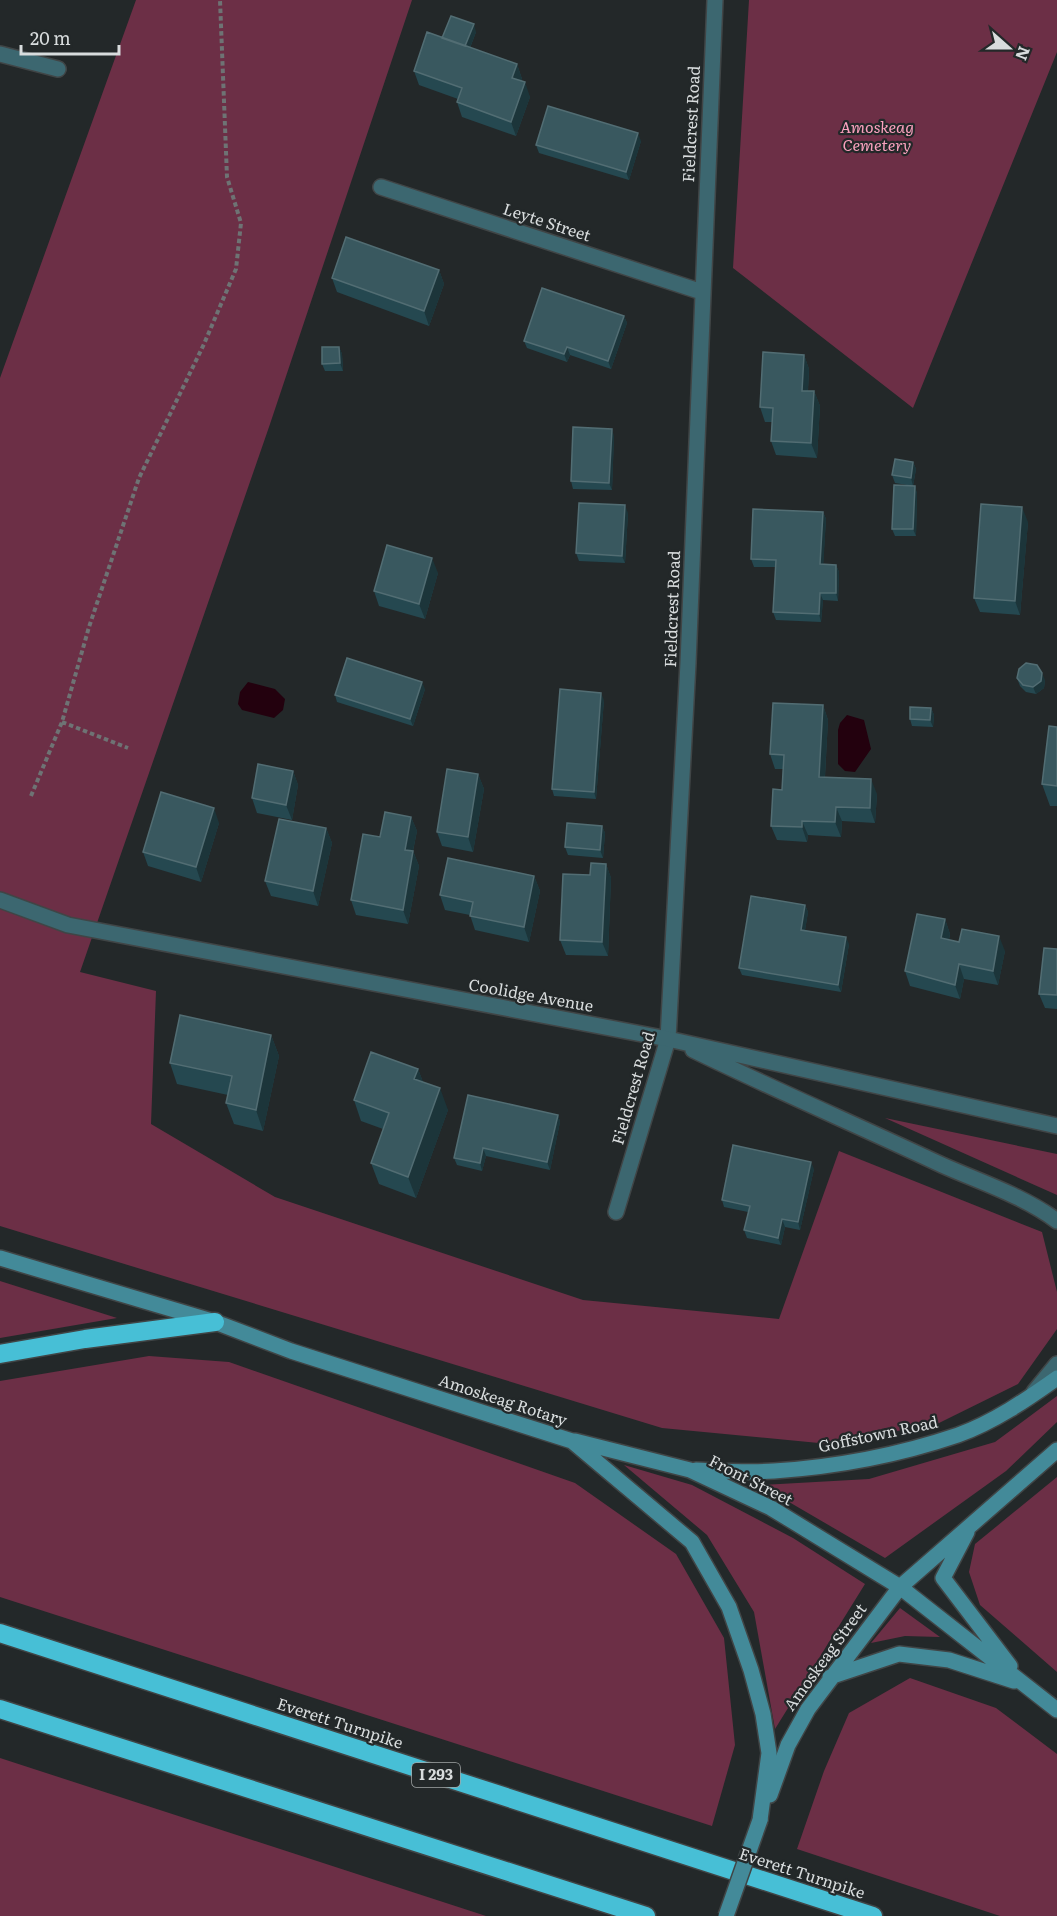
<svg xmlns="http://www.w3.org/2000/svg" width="1057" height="1916" font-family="Literata,serif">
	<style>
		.green { fill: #6c2f46 }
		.water { fill: #23010e }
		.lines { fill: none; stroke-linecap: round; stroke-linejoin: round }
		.minor-casing { stroke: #404546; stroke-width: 18 }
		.tertiary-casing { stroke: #404546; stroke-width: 18 }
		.secondary-casing { stroke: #404546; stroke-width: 18 }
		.motorway-casing { stroke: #404546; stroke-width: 21 }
		.path { stroke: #6e7374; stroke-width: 4; stroke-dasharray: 4.5 3; stroke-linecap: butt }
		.minor { stroke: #3c6770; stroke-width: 15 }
		.tertiary { stroke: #3c6770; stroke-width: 15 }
		.secondary { stroke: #438a99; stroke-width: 15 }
		.motorway { stroke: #47bfd6; stroke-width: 18 }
		.secondary-bridge-casing { stroke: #404546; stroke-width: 18; stroke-linecap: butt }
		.secondary-bridge { stroke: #438a99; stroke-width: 15 }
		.wall { fill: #254850 }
		.shaded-wall { fill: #1c353a }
		.building { fill: #39585f; stroke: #526d73; stroke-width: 1.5 }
		.labels { text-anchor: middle; stroke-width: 4.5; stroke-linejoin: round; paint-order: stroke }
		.shield { fill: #232829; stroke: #a2a6a7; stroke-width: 1.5 }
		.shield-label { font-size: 15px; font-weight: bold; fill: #d8dcdd }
		.street-label { font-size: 16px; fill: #d8dcdd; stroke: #232829 }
		.park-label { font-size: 16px; font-style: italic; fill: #faa1be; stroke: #232829 }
	</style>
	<rect width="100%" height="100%" fill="#232829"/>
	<path class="green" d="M136 0H412L269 427 80 972 156 991 151 1124 275 1197 583 1300 779 1319 839 1151 1042 1232 1057 1292V1329L1018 1384 939 1423 829 1444 662 1428 0 1226V378Z
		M749 0H1057V52L913 408 733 268Z
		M885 1118 1057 1154V1195Z
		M0 1281 117 1318 0 1338Z
		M149 1356 229 1362 575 1483 676 1554 724 1638 735 1745 712 1826 0 1597V1381Z
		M1057 1396V1422L1006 1471 885 1558 760 1485 869 1479 995 1442Z
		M624 1465 692 1485 793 1538 865 1584 775 1729 754 1612 707 1535Z
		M1057 1477V1672L980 1605 969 1572 975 1544Z
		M900 1608 940 1637 905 1636 871 1643Z
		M910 1678 996 1708 1057 1754V1916H1000L797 1849 824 1771 849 1713Z
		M0 1758 486 1916H0Z"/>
	<path class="water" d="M248 682 275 689 285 699 283 710 274 718 242 710 238 704 240 692Z
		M847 715 864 720 871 749 855 772 845 771 838 764V730L840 723Z"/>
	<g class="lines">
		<g class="minor-casing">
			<path id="minor" d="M0 54 58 69
				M381 187 702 292
				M616 1212 668 1039 688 663 715 0"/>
		</g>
		<g class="tertiary-casing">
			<path id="tertiary" d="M0 900 68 925 668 1039 1057 1126
				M693 1050C775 1090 859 1126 942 1165 980 1182 1024 1196 1057 1221
				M1034 1392 1057 1364"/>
		</g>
		<g class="secondary-casing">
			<path id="secondary" d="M0 1258 215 1322 291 1351 572 1441 692 1542 729 1607 751 1670 763 1714 769 1753 760 1820
				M575 1441 690 1470 771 1508 900 1587 1057 1710
				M696 1470C721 1471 748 1473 774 1471 835 1467 899 1455 958 1435 994 1422 1026 1400 1057 1378
				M967 1532 943 1578 1010 1666
				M830 1677 899 1654 949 1660 1014 1681
				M770 1795 788 1745 808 1709 900 1587 1057 1450"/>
		</g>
		<g class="motorway-casing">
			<path id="motorway" d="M0 1354 85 1339 215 1322
				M0 1633 873 1916
				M0 1709 646 1916"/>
		</g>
		<path class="path" d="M62 722 128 748
			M31 796 62 722 89 627 139 478 204 344 236 269 241 223 227 177 220 0"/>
		<use href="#minor" class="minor"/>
		<use href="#tertiary" class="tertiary"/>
		<use href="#secondary" class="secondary"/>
		<use href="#motorway" class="motorway"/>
		<g class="secondary-bridge-casing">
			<path id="secondary-bridge" d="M726 1916 760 1820"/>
		</g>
		<use href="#secondary-bridge" class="secondary-bridge"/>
	</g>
	<path class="wall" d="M476 32 470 48 517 64 522 79 521 81 530 97 516 136 462 117 457 102 458 99 419 85 414 71 442 38Z
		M641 141 629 180 539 153 536 145Z
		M439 270 444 284 429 326 337 292 332 278Z
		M624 316 627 323 611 369 570 355 567 362 527 348 524 341Z
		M339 347 342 354 343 371H325L322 364Z
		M804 355 809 369 808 391H814L820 406 817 458 776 455 771 441 772 422H765L760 407Z
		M614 436 612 490 573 489 571 481Z
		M913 462 916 469 913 486 895 483 892 475Z
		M915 486 917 494 916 536H895L892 529Z
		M823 512 826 519 823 564 836 565 839 572 838 601 823 600 821 622 776 620 773 612 776 567H754L751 559Z
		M628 513 625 563 579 561 576 553Z
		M1028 522 1020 615 980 612 974 598Z
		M438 573 425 619 379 606 374 591Z
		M1017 678 1045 680 1044 688 1036 694 1026 692 1020 686Z
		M425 689 413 726 337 702 335 695Z
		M604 700 596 799 554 796 552 789Z
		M823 705 828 720 825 777 877 794 875 823 842 821 841 837 808 835 807 842 777 840 771 826 782 790 783 769H775L770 754Z
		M931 708 934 715 933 727 912 726 910 719Z
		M1057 727V806H1050L1042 784Z
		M293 771 298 785 292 820 257 813 252 798Z
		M478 774 484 789 473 852 442 846 437 832Z
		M411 817 417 831 413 851 419 866 408 924 356 915 351 900 380 837Z
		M219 823 201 882 148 866 143 852Z
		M602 826 605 833 603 858 568 855 565 847Z
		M326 828 332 843 318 906 271 896 265 881Z
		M606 864 611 878 608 956 566 955 560 940 590 875Z
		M534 876 540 891 529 942 475 930 470 915 445 910 440 895Z
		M805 905 808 912 805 930 849 944 841 992 742 975 739 968Z
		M945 919 950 934 949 940 1005 951 998 985 964 979 960 999 910 986 905 971Z
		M1057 949V1009L1045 1008 1039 994Z
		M271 1035 279 1056 263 1131 234 1124 226 1103 228 1095 177 1084 170 1063Z
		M418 1069 423 1082 448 1110 416 1198 379 1184 371 1163 383 1129 361 1121 354 1100Z
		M558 1115 560 1122 550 1170 486 1156 482 1171 457 1165 454 1158Z
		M814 1169 800 1230 785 1227 781 1245 747 1238 744 1230 748 1212 724 1207 722 1200Z"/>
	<path class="shaded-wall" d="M474 24 476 32 467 55 464 48Z
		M517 64 522 79 517 92 512 78Z
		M525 82 530 97 516 136 511 122Z
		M638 133 641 141 629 180 626 172Z
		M439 270 444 284 429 326 424 311Z
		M624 316 627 323 611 369 608 361Z
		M339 347 342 354 343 371 340 363Z
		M567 347 570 355 567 362 564 354Z
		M804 355 809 369 807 405 802 391Z
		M814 391 820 406 817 458 811 443Z
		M612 429 614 436 612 490 609 483Z
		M913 462 916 469 913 486 911 478Z
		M915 486 917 494 916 536 913 529Z
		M625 505 628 513 625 563 622 556Z
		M1022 507 1028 522 1020 615 1015 601Z
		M823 512 826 519 823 572 820 564Z
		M432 558 438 573 425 619 419 604Z
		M836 565 839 572 838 601 836 593Z
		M820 593 823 600 821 622 819 614Z
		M1042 673 1045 680 1044 688 1036 694 1033 687Z
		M422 682 425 689 413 726 410 719Z
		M601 693 604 700 596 799 594 792Z
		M823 705 828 720 824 791 819 777Z
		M931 708 934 715 933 727 930 720Z
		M293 771 298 785 292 820 286 805Z
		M478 774 484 789 473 852 468 837Z
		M871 779 877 794 875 823 870 808Z
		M836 807 842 821 841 837 835 822Z
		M214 808 219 823 201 882 196 867Z
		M411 817 417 831 410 864 405 850Z
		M802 821 808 835 807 842 802 827Z
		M602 826 605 833 603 858 600 850Z
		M326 828 332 843 318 906 313 891Z
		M413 851 419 866 408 924 403 910Z
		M606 864 611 878 608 956 602 942Z
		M534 876 540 891 529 942 524 927Z
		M805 905 808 912 804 937 801 930Z
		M945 919 950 934 946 953 941 938Z
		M999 936 1005 951 998 985 993 971Z
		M846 937 849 944 841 992 838 985Z
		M959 964 964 979 960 999 955 985Z
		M271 1035 279 1056 263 1131 256 1110Z
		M418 1069 426 1090 414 1079Z
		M440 1088 448 1110 416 1198 408 1177Z
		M558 1115 560 1122 550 1170 547 1162Z
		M483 1148 486 1156 482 1171 480 1163Z
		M811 1162 814 1169 800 1230 798 1222Z
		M782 1219 785 1227 781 1245 778 1238Z"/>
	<path class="building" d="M451 16 474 24 465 46 442 38Z
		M427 32 517 64 512 78 525 82 511 122 457 102 462 88 414 71Z
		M548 106 638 133 626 172 536 145Z
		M346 237 439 270 424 311 332 278Z
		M542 288 624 316 608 361 567 347 564 354 524 341Z
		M322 347H339L340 363 322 364Z
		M763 352 804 355 802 391H814L811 443 771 441 773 408 760 407Z
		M573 427 612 429 609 483 571 481Z
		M895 459 913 462 911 478 892 475Z
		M894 485 915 486 913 529H892Z
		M579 503 625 505 622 556 576 553Z
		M981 504 1022 507 1015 601 974 598Z
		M753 509 823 512 820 564 836 565V593H820L819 614 773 612 776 560 751 559Z
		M387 545 432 558 419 604 374 591Z
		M347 658 422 682 410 719 335 695Z
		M1026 663 1037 665 1042 673 1041 681 1033 687 1023 685 1017 678 1019 669Z
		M560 689 601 693 594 792 552 789Z
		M773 703 823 705 819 777 871 779 870 808 836 807 835 822 802 821V827L771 826 773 789 782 790 784 755 770 754Z
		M910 707 931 708 930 720 910 719Z
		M1049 726 1057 727V786L1042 784Z
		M258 764 293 771 286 805 252 798Z
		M447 769 478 774 468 837 437 832Z
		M161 792 214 808 196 867 143 852Z
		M385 812 411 817 405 850 413 851 403 910 351 900 363 834 380 837Z
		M279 819 326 828 313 891 265 881Z
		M567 823 602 826 600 850 565 847Z
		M448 858 534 876 524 927 470 916 473 902 440 895Z
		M591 863 606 864 602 942 560 940 563 874 590 875Z
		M751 896 805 905 801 930 846 937 838 985 739 968Z
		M917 914 945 919 941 938 959 942 962 929 999 936 993 971 959 964 955 985 905 971Z
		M1044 948 1057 949V995L1039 994Z
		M180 1015 271 1035 256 1110 226 1103 232 1076 170 1063Z
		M371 1052 418 1069 414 1079 440 1088 408 1177 371 1163 389 1113 354 1100Z
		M468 1095 558 1115 547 1162 483 1148 480 1163 454 1158Z
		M733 1145 811 1162 798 1222 782 1219 778 1238 744 1230 750 1206 722 1200Z"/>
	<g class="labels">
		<rect class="shield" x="412" y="1763" width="48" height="24" rx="4.5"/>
		<g class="shield-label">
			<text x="436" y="1780">I 293</text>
		</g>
		<g class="street-label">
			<text transform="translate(691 124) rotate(-87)" y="6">Fieldcrest Road</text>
			<text transform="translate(547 222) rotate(18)" y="6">Leyte Street</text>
			<text transform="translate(672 609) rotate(-88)" y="6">Fieldcrest Road</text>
			<text transform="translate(531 995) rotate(10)" y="6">Coolidge Avenue</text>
			<text transform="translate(633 1088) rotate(-74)" y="6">Fieldcrest Road</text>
			<text transform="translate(503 1400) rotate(18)" y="6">Amoskeag Rotary</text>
			<text transform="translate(878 1434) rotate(-12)" y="6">Goffstown Road</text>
			<text transform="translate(751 1480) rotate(27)" y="6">Front Street</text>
			<text transform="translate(825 1657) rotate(-54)" y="6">Amoskeag Street</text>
			<text transform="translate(340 1723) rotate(18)" y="6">Everett Turnpike</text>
			<text transform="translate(802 1873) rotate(18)" y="6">Everett Turnpike</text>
		</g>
		<g class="park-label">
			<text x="877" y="133">Amoskeag<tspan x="877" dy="18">Cemetery</tspan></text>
		</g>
	</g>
	<g transform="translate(1009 48) rotate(111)" stroke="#232829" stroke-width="4.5" paint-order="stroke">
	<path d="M0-4.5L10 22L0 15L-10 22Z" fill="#d8dcdd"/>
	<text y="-9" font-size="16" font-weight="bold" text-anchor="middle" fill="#d8dcdd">N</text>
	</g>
	<path d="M21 45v9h98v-9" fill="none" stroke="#d8dcdd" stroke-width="3"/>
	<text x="30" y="45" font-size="18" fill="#d8dcdd" stroke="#232829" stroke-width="4.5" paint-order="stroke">20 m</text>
</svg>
